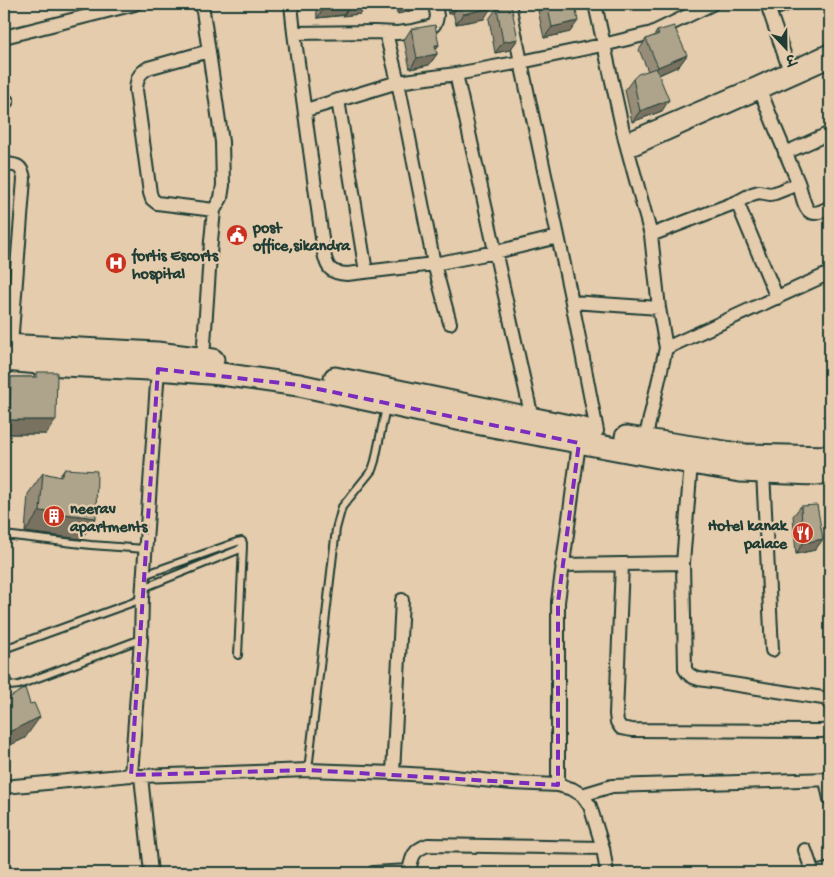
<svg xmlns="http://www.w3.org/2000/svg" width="834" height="877" font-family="'Gochi Hand','Playpen Sans Deva',sans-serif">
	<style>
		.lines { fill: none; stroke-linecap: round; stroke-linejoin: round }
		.service-casing { stroke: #1f3d34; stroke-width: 10 }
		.minor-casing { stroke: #1f3d34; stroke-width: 16 }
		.trunk-casing { stroke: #1f3d34; stroke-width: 25 }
		.service { stroke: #e5ccad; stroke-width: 6 }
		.minor { stroke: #e5ccad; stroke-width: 12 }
		.trunk { stroke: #e5ccad; stroke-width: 21 }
		.wall { fill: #968c78; stroke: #1f3d34 }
		.shaded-wall { fill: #7a7261; stroke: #1f3d34 }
		.building { fill: #aea38b; stroke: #1f3d34 }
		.marked { fill: none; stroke: #7b2cbf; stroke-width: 4; stroke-dasharray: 10 6; stroke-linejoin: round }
		.labels { text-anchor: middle; stroke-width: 4.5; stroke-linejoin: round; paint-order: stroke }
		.poi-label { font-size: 16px; font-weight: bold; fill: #1f3d34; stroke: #e5ccad; text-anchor: start }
	</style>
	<rect width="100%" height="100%" fill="#e5ccad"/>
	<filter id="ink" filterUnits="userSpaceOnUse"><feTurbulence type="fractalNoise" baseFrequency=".02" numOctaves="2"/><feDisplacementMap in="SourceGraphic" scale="10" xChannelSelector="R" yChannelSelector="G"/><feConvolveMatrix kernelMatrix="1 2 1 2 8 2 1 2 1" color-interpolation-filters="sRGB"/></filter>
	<g filter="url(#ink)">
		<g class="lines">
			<g class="service-casing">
				<path id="service" d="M4 535 91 545 145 549
					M143 588 238 550 242 547 243 543 242 541 237 542 144 575
					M4 649 142 599
					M238 655 243 546
					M4 676 10 686 19 685 141 639
					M308 770 336 529 342 507 372 470 375 461 386 407"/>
			</g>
			<g class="minor-casing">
				<path id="minor" d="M202 4 222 142 223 185 221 198 214 210 211 241 203 358
					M291 4 294 33 324 253C327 269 331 273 347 274L434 264 496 252 558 237
					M595 4 625 140 651 235 659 308 666 348 645 440
					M767 4 792 77
					M294 33 375 32 397 33 413 31 429 27 434 25 436 21 437 16 435 4
					M386 33 398 82 434 264 450 323
					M4 37 135 4
					M209 51 148 68C138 74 137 79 136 90L150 193 152 199 157 203 214 210
					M456 74 532 418
					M758 84C770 117 784 149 798 182 801 189 803 206 809 211 815 216 824 210 830 207
					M338 100 366 272
					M4 102 7 101
					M306 110 398 82 456 74 521 62 509 4
					M625 140 758 83 830 50
					M628 151 830 61
					M785 153 830 133
					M4 164C17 165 22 165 24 179L11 345
					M737 202 777 298
					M651 235 737 202 752 194 759 192 770 194 775 193 798 184
					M572 302 659 308
					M666 348 830 273
					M597 431 572 302 521 62 607 44 652 33 712 4
					M763 472 772 650
					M683 563 685 669C688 675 692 677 699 679L823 698 827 700 830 704
					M622 564 616 714 617 722 621 728 632 730 821 731 830 730
					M562 565 683 563 691 463
					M393 773 402 600
					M131 775 141 639 142 599 158 369
					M141 776 151 873
					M826 780 830 799
					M558 785V602L579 443
					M4 787 131 775 141 776 308 770 393 773 444 776 512 783 558 785 572 789 582 795 590 806 603 848 607 873
					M582 795 612 786 830 779
					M805 850 813 873
					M373 873 409 871C412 857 413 850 428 845L603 848
					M816 873 830 869"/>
			</g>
			<g class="trunk-casing">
				<path id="trunk" d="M4 345 157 353 213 360
					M4 360 63 365 170 370 221 374 299 385 476 423 691 463 740 471 815 474 830 472
					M335 378 584 429
					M626 437 745 455 830 457"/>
			</g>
			<use href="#service" class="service"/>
			<use href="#minor" class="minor"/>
			<use href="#trunk" class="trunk"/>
		</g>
		<path class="wall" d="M316 4H368L360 14 317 18Z
			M395 4H420L416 10 397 14Z
			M446 4H490L484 19 456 24 453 13 448 14Z
			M539 4H579L576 10 570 32 544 38 537 6Z
			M776 4H804V5L779 15Z
			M497 8 518 39 510 50 495 53 489 19Z
			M411 29 436 50 437 54 429 65 410 69 404 40Z
			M657 31 687 55 679 66 659 75 662 111 632 122 625 90 633 79 648 71 639 50 646 39 654 36Z
			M37 372 46 434H4V387L11 377H33Z
			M65 469 96 518 81 539 25 532 28 494 43 473 59 477Z
			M801 506 823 539 815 550 796 554 793 516Z
			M4 701 25 738 4 748Z"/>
		<path class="shaded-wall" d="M351 4 343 15 317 18 325 7Z
			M368 4 360 14 343 16 351 5Z
			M404 4H420L416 10 397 14Z
			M455 4H460L453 13 448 14Z
			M580 4 572 15 575 5Z
			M787 4H804V5L779 15Z
			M491 8 484 19 456 24 463 14Z
			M578 21 570 32 544 38 552 27Z
			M518 39 510 50 495 53 503 42Z
			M435 45H439L432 55 437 54 429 65 410 69 417 58Z
			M687 55 679 66 651 78 658 67Z
			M669 100 662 111 632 122 640 111Z
			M10 420H56L46 434H4V429Z
			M40 511 96 518 81 539 25 532Z
			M823 539 815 550 796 554 803 543Z
			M40 717 25 738 4 748V739L9 732Z"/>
		<path class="building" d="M325 4H365L325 7Z
			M461 4H490L491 8 463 14Z
			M547 4H580L575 5 578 21 552 27Z
			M511 5 518 39 503 42 497 8Z
			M435 25 439 45H435L437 54 417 58 411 29Z
			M674 26 687 55 658 67 646 39 659 34 657 31Z
			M656 68 669 100 640 111 633 79 638 74Z
			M37 372H57L56 420H10L11 377H37Z
			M65 469 97 471 96 518 40 511 43 473 61 477Z
			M817 505 823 539 803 543 801 506Z
			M25 688 30 704 34 703 40 717 9 732 4 721V716L7 713 4 705V701Z"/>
	</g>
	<path class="marked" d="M158 369 299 385 579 443 558 602V785L308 770 131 775Z"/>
	<defs>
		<g id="civic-disc" transform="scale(1.125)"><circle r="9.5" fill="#c8321e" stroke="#e5ccad"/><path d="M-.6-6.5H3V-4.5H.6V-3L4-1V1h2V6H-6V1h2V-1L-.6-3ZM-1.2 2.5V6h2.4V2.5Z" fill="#fff"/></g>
		<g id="hospital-disc" transform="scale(1.125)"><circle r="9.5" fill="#c8321e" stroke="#e5ccad"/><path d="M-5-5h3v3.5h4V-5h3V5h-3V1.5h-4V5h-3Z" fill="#fff"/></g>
		<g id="building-disc" transform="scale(1.125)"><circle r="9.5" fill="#c8321e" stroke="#e5ccad"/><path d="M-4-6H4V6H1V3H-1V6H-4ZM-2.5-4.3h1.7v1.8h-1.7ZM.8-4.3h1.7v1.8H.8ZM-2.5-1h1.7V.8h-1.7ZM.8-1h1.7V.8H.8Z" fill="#fff"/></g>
		<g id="restaurant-disc" transform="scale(1.125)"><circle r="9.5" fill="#c8321e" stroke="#e5ccad"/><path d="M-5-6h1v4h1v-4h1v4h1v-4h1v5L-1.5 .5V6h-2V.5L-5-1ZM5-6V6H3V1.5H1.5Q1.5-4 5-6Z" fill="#fff"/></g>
	</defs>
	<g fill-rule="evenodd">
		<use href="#civic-disc" x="237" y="235"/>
		<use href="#hospital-disc" x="116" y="263"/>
		<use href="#building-disc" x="54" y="516"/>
		<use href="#restaurant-disc" x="803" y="533"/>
	</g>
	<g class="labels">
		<g class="poi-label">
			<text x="253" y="232">post<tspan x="253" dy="18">office,sikandra</tspan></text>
			<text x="132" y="260">fortis Escorts<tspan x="132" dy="18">hospital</tspan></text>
			<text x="70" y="513">neerav<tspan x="70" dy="18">apartments</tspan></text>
			<text x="787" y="530" text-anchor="end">Hotel kanak<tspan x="787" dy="18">palace</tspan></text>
		</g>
	</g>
	<rect width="834" height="877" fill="none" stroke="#e5ccad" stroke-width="20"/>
	<rect x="10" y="10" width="814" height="857" fill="none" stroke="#1f3d34" stroke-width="2" filter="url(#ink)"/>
	<g transform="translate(786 48) rotate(158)" stroke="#e5ccad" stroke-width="4" paint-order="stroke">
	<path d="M0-4L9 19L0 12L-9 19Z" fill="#1f3d34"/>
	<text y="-8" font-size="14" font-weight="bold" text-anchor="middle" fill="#1f3d34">उ</text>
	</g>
</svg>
